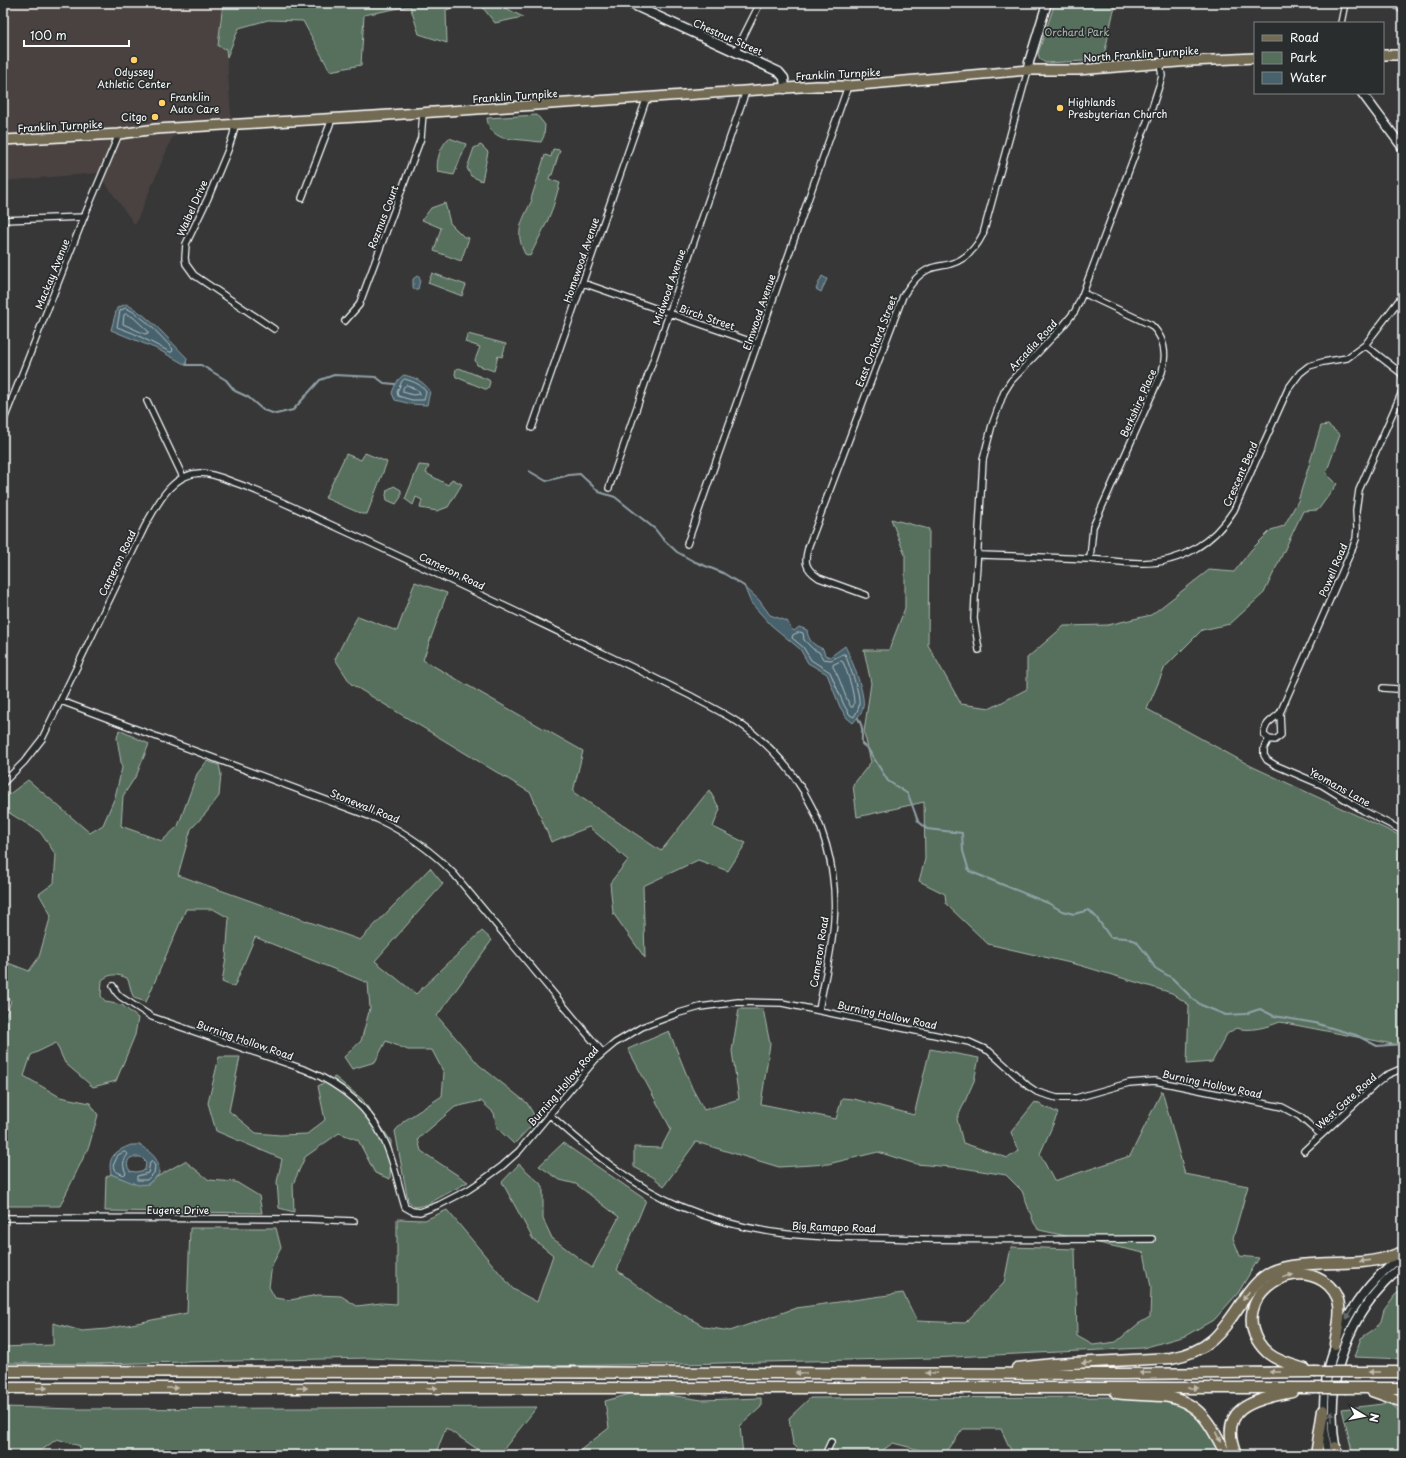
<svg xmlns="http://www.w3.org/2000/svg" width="1406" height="1458" font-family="'Playpen Sans',sans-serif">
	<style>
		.built { fill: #494341 }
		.green { fill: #566f5d; stroke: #aab7ae }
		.water { fill: #47626c; stroke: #91a1a7; fill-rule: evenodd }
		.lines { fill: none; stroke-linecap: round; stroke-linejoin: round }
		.shore { stroke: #b5c0c4; stroke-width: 1 }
		.stream { stroke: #91a1a7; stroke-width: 2 }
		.street-casing { stroke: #fff; stroke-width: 8 }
		.secondary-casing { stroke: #fff; stroke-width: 11 }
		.primary-casing { stroke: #fff; stroke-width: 12 }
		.highway-casing { stroke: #fff; stroke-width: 13 }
		.street { stroke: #2a2d2e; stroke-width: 5.5 }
		.secondary { stroke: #2a2d2e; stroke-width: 8 }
		.primary { stroke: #736b52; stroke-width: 9 }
		.highway { stroke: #736b52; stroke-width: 10 }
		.highway-bridge-casing { stroke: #fff; stroke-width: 13; stroke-linecap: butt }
		.highway-bridge { stroke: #736b52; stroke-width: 10 }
		.oneway { fill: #c0bcb1 }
		.oneway2 { fill: #6a6c6d }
		.poi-dot { fill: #ffd166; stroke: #2a2d2e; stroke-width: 1.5 }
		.labels { text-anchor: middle; stroke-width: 3.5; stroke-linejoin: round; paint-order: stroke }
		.park-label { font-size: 10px; fill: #aab7ae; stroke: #2a2d2e }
		.street-label { font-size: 10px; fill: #fff; stroke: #2a2d2e }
		.poi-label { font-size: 10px; fill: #fff; stroke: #2a2d2e; text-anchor: start }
	</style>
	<rect width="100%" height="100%" fill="#383737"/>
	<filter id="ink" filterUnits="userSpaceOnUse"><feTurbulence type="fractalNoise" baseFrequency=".025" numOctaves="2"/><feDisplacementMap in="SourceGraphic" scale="8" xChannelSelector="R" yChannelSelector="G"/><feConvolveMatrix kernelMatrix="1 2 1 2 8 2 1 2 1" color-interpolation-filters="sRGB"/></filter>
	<g filter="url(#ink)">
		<path class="built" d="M3 3H147L222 7 218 46 226 48 232 128 184 130 172 138 135 225 98 173 3 181Z"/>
		<path class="green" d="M223 3H468L446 10 447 43 419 34 410 6 364 15 361 65 330 71 303 21 268 20 239 28 227 57 226 49 218 46Z
			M479 3H500V5L523 17 495 23Z
			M1055 3H1117L1113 14 1103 60 1046 63C1041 61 1039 59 1038 53Z
			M537 115 545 125 544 136 541 142 503 138C493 134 488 128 487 118Z
			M449 138 466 144 454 175 438 172C435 162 441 145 449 138Z
			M481 145 488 152 482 181 471 176 467 168 474 148Z
			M553 149 560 150 552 175H550L549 179 560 183 553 207 547 222 530 256 525 254C514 232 522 221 532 200L531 199 545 155 551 157Z
			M445 203 450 223 464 237 469 238 461 261 434 251 441 228 422 220 431 208Z
			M432 273 466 285 462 296 428 283Z
			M468 334 506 344 502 357 498 356 494 371 477 365 475 360 480 347 465 342Z
			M459 368 489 380 490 382 488 389H485L456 377 455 374 456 369Z
			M1328 425 1340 435 1326 473 1337 484 1318 510 1303 511 1264 593 1230 624 1202 630 1165 667 1147 709 1251 766 1403 837V1046L1280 1022C1267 1027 1250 1032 1236 1028L1227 1034 1212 1062 1187 1064 1189 1005 1172 993 1079 965 988 944 946 904 945 894 919 881 925 859 924 802 857 817 853 785 871 762 864 732 871 683 864 650H889L905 608V555L891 519 929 529 928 645 961 704 991 708 1027 689V658L1064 626 1108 625 1151 615 1209 570 1234 572 1251 550 1271 530 1284 526 1298 501 1321 426Z
			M365 453 387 462 367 514H362L325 498 346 454 361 460Z
			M419 465 429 466 426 473 448 485 452 479 462 484 448 507 437 511 420 508 422 500 416 497 413 505 405 499Z
			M394 486 401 490V497L396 504 387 500 386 495 387 490Z
			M415 582 447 593 423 660 583 751 573 792 661 851 709 790 720 809 713 827 746 843 728 871 698 860 643 886 645 958 613 913 610 883 628 860 589 827 551 842 531 793 351 684 335 659 348 633 358 616 397 631Z
			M119 730 149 744 137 774 123 796 121 826 162 841 178 826 197 774 207 761 219 765 221 774 219 796 206 813 191 829 178 875 360 940 430 868 443 884 375 961 416 994 482 931 492 940 437 1016 479 1065 527 1103 537 1120 514 1144 497 1128 494 1113 481 1101 455 1107 418 1139 421 1151 468 1182 426 1205 415 1207 408 1201 395 1131 404 1121 442 1096 444 1073 432 1050H408L386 1041 375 1062 352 1069 344 1057 361 1041 370 1008 368 983 255 937 234 987 222 982 226 958 229 918 213 909H186L146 1002 134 998C130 991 131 985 127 978 117 974 111 973 102 980L101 996 106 1002 122 1005 138 1018 135 1035 116 1081 93 1087 65 1063 56 1043 31 1055 24 1076 60 1097 90 1103 98 1115 89 1146 60 1206H3V1022L11 1001 3 995V961L29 971 39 957 51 915 39 894 54 883 56 855 40 832 3 809V799L28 780 90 833 103 825 115 797 122 768 117 738Z
			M739 1009H763L770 1044 761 1104 836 1119 842 1098 854 1099 914 1115 930 1049 979 1058 974 1081 957 1119 963 1143 1008 1158 1018 1151 1011 1132 1035 1102 1058 1113 1040 1154 1054 1181 1130 1156 1162 1091 1185 1174 1248 1186 1233 1238 1240 1256 1259 1258 1238 1293 1215 1319 1185 1336 1143 1348 932 1358 681 1364 542 1366 369 1358 94 1364 3 1363V1347L53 1345V1323L82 1331 107 1329 187 1313 190 1228H276L281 1248 272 1265 269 1287 275 1298 290 1300 318 1295 341 1296 357 1306 381 1303 397 1304V1219L425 1220 447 1210 513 1289 537 1302 553 1255 533 1239 502 1182 519 1164 543 1186V1219L552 1238 592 1268 619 1217 576 1184 560 1180 539 1166 563 1143 646 1200 617 1270 655 1299 705 1327 730 1331 796 1308 903 1293 917 1321 965 1323 1004 1283 1011 1247 1075 1249 1077 1336 1093 1345 1116 1342 1138 1324 1150 1317 1151 1287 1144 1253 1039 1230 1034 1223 1022 1191 1006 1175 963 1168 916 1164 878 1152 828 1164 779 1167 696 1142 664 1186 653 1177 634 1167V1147L661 1148 671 1129 628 1049 669 1031 692 1088 704 1110 739 1099 732 1051Z
			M219 1057H240L229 1111 256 1133 280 1135 307 1134 325 1120 318 1086 335 1077 362 1099 391 1141 390 1179 375 1173 358 1140 339 1133 305 1157 293 1184 294 1212 279 1208 277 1182 282 1159 216 1131 208 1103Z
			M185 1161 209 1180 236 1182 259 1196 262 1213 105 1211 106 1177 111 1174 124 1179 148 1184 155 1178Z
			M1403 1289V1359L1354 1357 1361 1338 1376 1328 1381 1321 1384 1310 1395 1295Z
			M630 1394 669 1395 702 1400 761 1398V1407L740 1426 743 1455H686L684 1454V1455H574L609 1428 605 1401Z
			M1145 1397 1197 1407 1229 1455H1013L1001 1429H963L948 1450 947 1455H919L920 1450 893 1443 883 1450 884 1455H801L802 1453 793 1444 789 1418 810 1398Z
			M1390 1403 1403 1414V1455H1353L1342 1409Z
			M3 1407 78 1409 537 1407 499 1455H486L446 1428 435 1455H134L131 1451 114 1455H78L80 1446 57 1439 35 1455H3Z"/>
		<path class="water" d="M417 276 420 278V280L418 289H414L413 287V279Z
			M822 276 827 279 821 292 816 289Z
			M126 304C150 316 168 339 187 358L186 365 157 349 111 330 117 308Z
			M404 375C416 378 423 381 430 391L427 405 411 404 395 400 392 393C395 385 397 379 404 375Z
			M744 586 759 600 770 615 787 621 791 628 794 631 799 627 807 630C808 640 813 645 823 649L825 655 830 657 845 646C851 657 866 695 863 707 862 713 857 718 853 723L847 718 840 707 827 674 808 663 800 649 771 625 751 603Z
			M131 1145H140C152 1154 160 1158 159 1174L148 1184 138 1185 111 1174C107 1156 116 1151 131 1145ZM135 1157H141L146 1162 145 1170 136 1172 130 1171C127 1166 126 1163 130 1158Z"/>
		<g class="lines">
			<path class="shore" d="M126 308C144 316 159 335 173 349L172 352H170L133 333 117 327 120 311Z
				M126 314 133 317 148 331V333L145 334 123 324 124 315Z
				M405 379C414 382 421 384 426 392L424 400H412L398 396 397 392 402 381Z
				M407 385 419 391 420 394 413 395 403 392V388Z
				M800 632 803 633 804 640 813 649 819 652 823 659 831 660 843 654H845C849 665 861 694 859 705 859 709 856 713 854 717L850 715 844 705 830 672 811 660 803 647 792 638 793 635Z
				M841 661 843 662C847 671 857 700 853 707H851C843 694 841 679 833 667V665Z
				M125 1152 128 1154C123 1161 122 1165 126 1173L124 1175 115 1171 113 1166 118 1155Z
				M152 1161 155 1166 154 1173 147 1180H137V1176L148 1173 150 1162Z"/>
			<path class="stream" d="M1388 3 1403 15
				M186 365H201L226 380 235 391 248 397 263 410 276 414 293 410 320 380 334 375 376 377 384 383 395 384
				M529 471 546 481 569 475 580 474 599 492 615 497 655 529 662 538 677 552 693 561 723 573 744 586
				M858 718C865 732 861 730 862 744L868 749 888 781 908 794 918 821 927 829 962 833 963 851 969 871 1048 903 1062 911 1074 914 1089 910 1096 917 1110 937 1126 938 1136 941 1148 956 1155 968 1172 978 1192 998 1201 1005 1226 1015 1245 1014 1260 1009 1274 1016 1315 1023 1335 1029 1356 1035 1377 1046 1403 1044"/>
			<g class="street-casing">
				<path id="street" d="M1341 23 1345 3
					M736 51 760 3
					M235 125 233 135 228 150 208 198 186 244 185 258 186 264 194 275 274 329
					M302 198 332 119
					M3 220 84 217
					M583 283 758 344
					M1083 293 1151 325C1165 338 1167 354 1162 372L1093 527 1090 559
					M345 321 359 305 421 138 423 113
					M1365 345 1401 373 1403 377
					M147 401 183 477
					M3 422 84 217 119 134
					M532 428 647 97
					M609 488 746 91
					M687 544 848 86
					M978 555C1014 556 1051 557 1088 559 1105 560 1123 563 1140 563 1180 564 1213 543 1234 510L1288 389 1300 373 1309 366 1323 362 1347 358 1365 345 1403 295
					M866 595 819 578C804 568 804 561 809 545L903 296C910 285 917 275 929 269 936 266 943 266 950 264 966 260 976 248 983 234L1028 70
					M979 650 974 619 975 598 983 460 992 425 1004 392 1011 381 1063 326 1075 311 1083 293 1150 114 1160 83 1162 76 1160 64
					M1383 688 1397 689 1403 691
					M61 701 377 819C407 833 431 850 454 874L603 1053
					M1280 713 1281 735 1275 740 1269 739 1264 735C1264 723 1272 721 1280 713L1353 547 1356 539 1357 528 1356 511 1359 490 1401 394 1403 386
					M1269 739 1264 748V755L1267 760 1275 765 1322 785 1364 811 1403 831
					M3 783 24 762 42 739 145 526C157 505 171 474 200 473 211 473 223 478 233 482 265 493 295 508 325 522 413 562 500 604 588 646 622 662 657 679 691 696 707 705 724 713 739 723 760 737 778 755 793 775 823 817 838 870 834 921 832 951 824 981 819 1010
					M113 986 117 993 121 997 152 1017 306 1070C340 1084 368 1106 384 1140 394 1160 398 1185 405 1207L412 1211 420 1212 439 1205 468 1190 483 1180 501 1167 519 1151 595 1060 603 1053 615 1043 642 1027 679 1013 700 1007 738 1002 782 1003 969 1042 989 1051 1028 1086 1037 1092 1057 1098H1076L1129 1083 1155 1081 1282 1107 1299 1116 1321 1135
					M549 1114C590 1151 631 1185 682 1207 723 1224 769 1234 813 1236 836 1238 860 1237 883 1238 973 1241 1063 1239 1152 1239
					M1304 1151 1376 1084 1387 1075 1403 1068
					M3 1218 307 1219 354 1221
					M825 1455 831 1442"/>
			</g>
			<g class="secondary-casing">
				<path id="secondary" d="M629 3 779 72 784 78 785 89
					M1028 70 1029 62 1047 3
					M1362 93 1403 148
					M1336 1452C1323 1382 1347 1311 1403 1266
					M1328 1455C1313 1377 1339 1303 1403 1255"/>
			</g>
			<g class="primary-casing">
				<path id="primary" d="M1383 55H1403
					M3 140 119 134 156 129 374 116 816 86H848L1028 70H1078L1191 61 1255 58"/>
			</g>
			<g class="highway-casing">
				<path id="highway" d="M1017 1368 1053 1364 1171 1358C1210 1351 1221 1333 1242 1302 1250 1290 1258 1279 1271 1272 1292 1261 1337 1264 1362 1262 1376 1261 1390 1257 1403 1252
					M1305 1369C1293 1365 1279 1362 1269 1354 1264 1350 1260 1345 1257 1340 1235 1299 1285 1258 1323 1281 1331 1286 1338 1295 1339 1305 1341 1317 1337 1332 1335 1344
					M3 1371 1122 1374 1314 1372
					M1349 1372H1403
					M3 1388H1312
					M1346 1388H1403
					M1372 1391 1403 1402
					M1116 1393C1131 1395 1146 1395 1162 1396 1199 1400 1211 1424 1226 1455
					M1335 1447 1340 1455
					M1236 1455C1216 1406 1256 1400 1292 1392
					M1316 1455 1323 1410"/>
			</g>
			<use href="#street" class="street"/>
			<use href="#secondary" class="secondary"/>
			<use href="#primary" class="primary"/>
			<use href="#highway" class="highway"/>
			<g class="highway-bridge-casing">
				<path id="highway-bridge" d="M1314 1372H1349
					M1312 1388H1346"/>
			</g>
			<use href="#highway-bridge" class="highway-bridge"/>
		</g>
		<defs><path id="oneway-solid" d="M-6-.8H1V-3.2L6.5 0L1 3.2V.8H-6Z"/></defs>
		<g class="oneway">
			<use href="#oneway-solid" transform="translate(1365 1261) rotate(174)"/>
			<use href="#oneway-solid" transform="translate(1288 1276) rotate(-14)"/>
			<use href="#oneway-solid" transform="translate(1246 1296) rotate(125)"/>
			<use href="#oneway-solid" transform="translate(1087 1363) rotate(177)"/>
			<use href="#oneway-solid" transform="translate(1275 1372) rotate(180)"/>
			<use href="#oneway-solid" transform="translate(1374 1372) rotate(-180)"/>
			<use href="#oneway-solid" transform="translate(801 1373) rotate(-180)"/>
			<use href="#oneway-solid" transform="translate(931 1373) rotate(-180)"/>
			<use href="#oneway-solid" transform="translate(1145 1373) rotate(180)"/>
			<use href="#oneway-solid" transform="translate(42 1388)"/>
			<use href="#oneway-solid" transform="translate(172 1388)"/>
			<use href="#oneway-solid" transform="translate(302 1388)"/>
			<use href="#oneway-solid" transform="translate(432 1388)"/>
			<use href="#oneway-solid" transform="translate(1193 1388)"/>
			<use href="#oneway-solid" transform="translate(1218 1437) rotate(65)"/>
		</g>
		<g class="oneway2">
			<use href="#oneway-solid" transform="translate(1349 1314) rotate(120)"/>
			<use href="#oneway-solid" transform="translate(1332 1416) rotate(-91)"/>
		</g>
	</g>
	<g class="poi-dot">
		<circle cx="134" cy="60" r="4"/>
		<circle cx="162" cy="103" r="4"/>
		<circle cx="1060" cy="108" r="4"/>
		<circle cx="155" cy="117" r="4"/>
	</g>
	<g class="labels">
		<g class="park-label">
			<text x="1077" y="36">Orchard Park</text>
		</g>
		<g class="street-label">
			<text transform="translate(728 37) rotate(24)" y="4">Chestnut Street</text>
			<text transform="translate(1141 54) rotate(-4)" y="4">North Franklin Turnpike</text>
			<text transform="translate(838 74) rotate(-3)" y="4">Franklin Turnpike</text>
			<text transform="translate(515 96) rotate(-4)" y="4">Franklin Turnpike</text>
			<text transform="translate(60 126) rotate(-3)" y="4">Franklin Turnpike</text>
			<text transform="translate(192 208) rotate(-66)" y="4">Waibel Drive</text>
			<text transform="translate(383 217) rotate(-69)" y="4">Rozmus Court</text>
			<text transform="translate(581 260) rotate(-71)" y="4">Homewood Avenue</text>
			<text transform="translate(52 274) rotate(-68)" y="4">Mackay Avenue</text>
			<text transform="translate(669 287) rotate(-71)" y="4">Midwood Avenue</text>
			<text transform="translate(759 312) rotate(-71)" y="4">Elmwood Avenue</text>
			<text transform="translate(707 317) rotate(19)" y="4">Birch Street</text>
			<text transform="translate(876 341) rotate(-69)" y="4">East Orchard Street</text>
			<text transform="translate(1033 345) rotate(-47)" y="4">Arcadia Road</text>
			<text transform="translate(1138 403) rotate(-66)" y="4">Berkshire Place</text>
			<text transform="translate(1240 474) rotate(-66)" y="4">Crescent Bend</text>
			<text transform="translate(117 563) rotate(-64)" y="4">Cameron Road</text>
			<text transform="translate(1333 570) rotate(-67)" y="4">Powell Road</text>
			<text transform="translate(452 571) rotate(26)" y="4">Cameron Road</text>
			<text transform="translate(1340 787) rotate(29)" y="4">Yeomans Lane</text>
			<text transform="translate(365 806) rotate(22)" y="4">Stonewall Road</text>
			<text transform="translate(819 952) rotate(-81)" y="4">Cameron Road</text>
			<text transform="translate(887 1015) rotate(12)" y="4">Burning Hollow Road</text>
			<text transform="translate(245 1040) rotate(19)" y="4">Burning Hollow Road</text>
			<text transform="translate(1212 1084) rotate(12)" y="4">Burning Hollow Road</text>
			<text transform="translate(563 1086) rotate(-49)" y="4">Burning Hollow Road</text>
			<text transform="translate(1346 1101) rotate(-42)" y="4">West Gate Road</text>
			<text x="178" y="1214">Eugene Drive</text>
			<text transform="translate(834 1227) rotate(2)" y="4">Big Ramapo Road</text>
		</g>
		<g class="poi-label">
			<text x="134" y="76" text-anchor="middle">Odyssey<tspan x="134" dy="12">Athletic Center</tspan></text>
			<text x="170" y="101">Franklin<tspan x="170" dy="12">Auto Care</tspan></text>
			<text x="1068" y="106">Highlands<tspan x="1068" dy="12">Presbyterian Church</tspan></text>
			<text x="147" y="121" text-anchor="end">Citgo</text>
		</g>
	</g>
	<rect width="1406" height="1458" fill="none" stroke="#2a2d2e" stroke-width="16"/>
	<rect x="8" y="8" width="1390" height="1442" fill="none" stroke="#fff" stroke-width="1.5" filter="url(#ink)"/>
	<rect x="1254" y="22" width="130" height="72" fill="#2a2d2e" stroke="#7f8182"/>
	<rect x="1262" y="35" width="20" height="6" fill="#736b52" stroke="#7f8182"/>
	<text x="1290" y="42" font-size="12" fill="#ffffff">Road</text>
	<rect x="1262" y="52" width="20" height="12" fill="#566f5d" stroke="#7f8182"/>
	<text x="1290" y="62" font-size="12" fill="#ffffff">Park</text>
	<rect x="1262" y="72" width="20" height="12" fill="#47626c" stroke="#7f8182"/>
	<text x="1290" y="82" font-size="12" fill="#ffffff">Water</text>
	<g transform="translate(1364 1416) rotate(100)" stroke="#2a2d2e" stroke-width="3" paint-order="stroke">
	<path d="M0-3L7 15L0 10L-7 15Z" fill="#ffffff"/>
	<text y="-6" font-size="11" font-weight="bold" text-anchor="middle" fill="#ffffff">N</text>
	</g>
	<path d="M24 40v6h105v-6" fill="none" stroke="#ffffff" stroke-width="2"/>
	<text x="30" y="40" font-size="12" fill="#ffffff" stroke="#2a2d2e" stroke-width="3" paint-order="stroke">100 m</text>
</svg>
